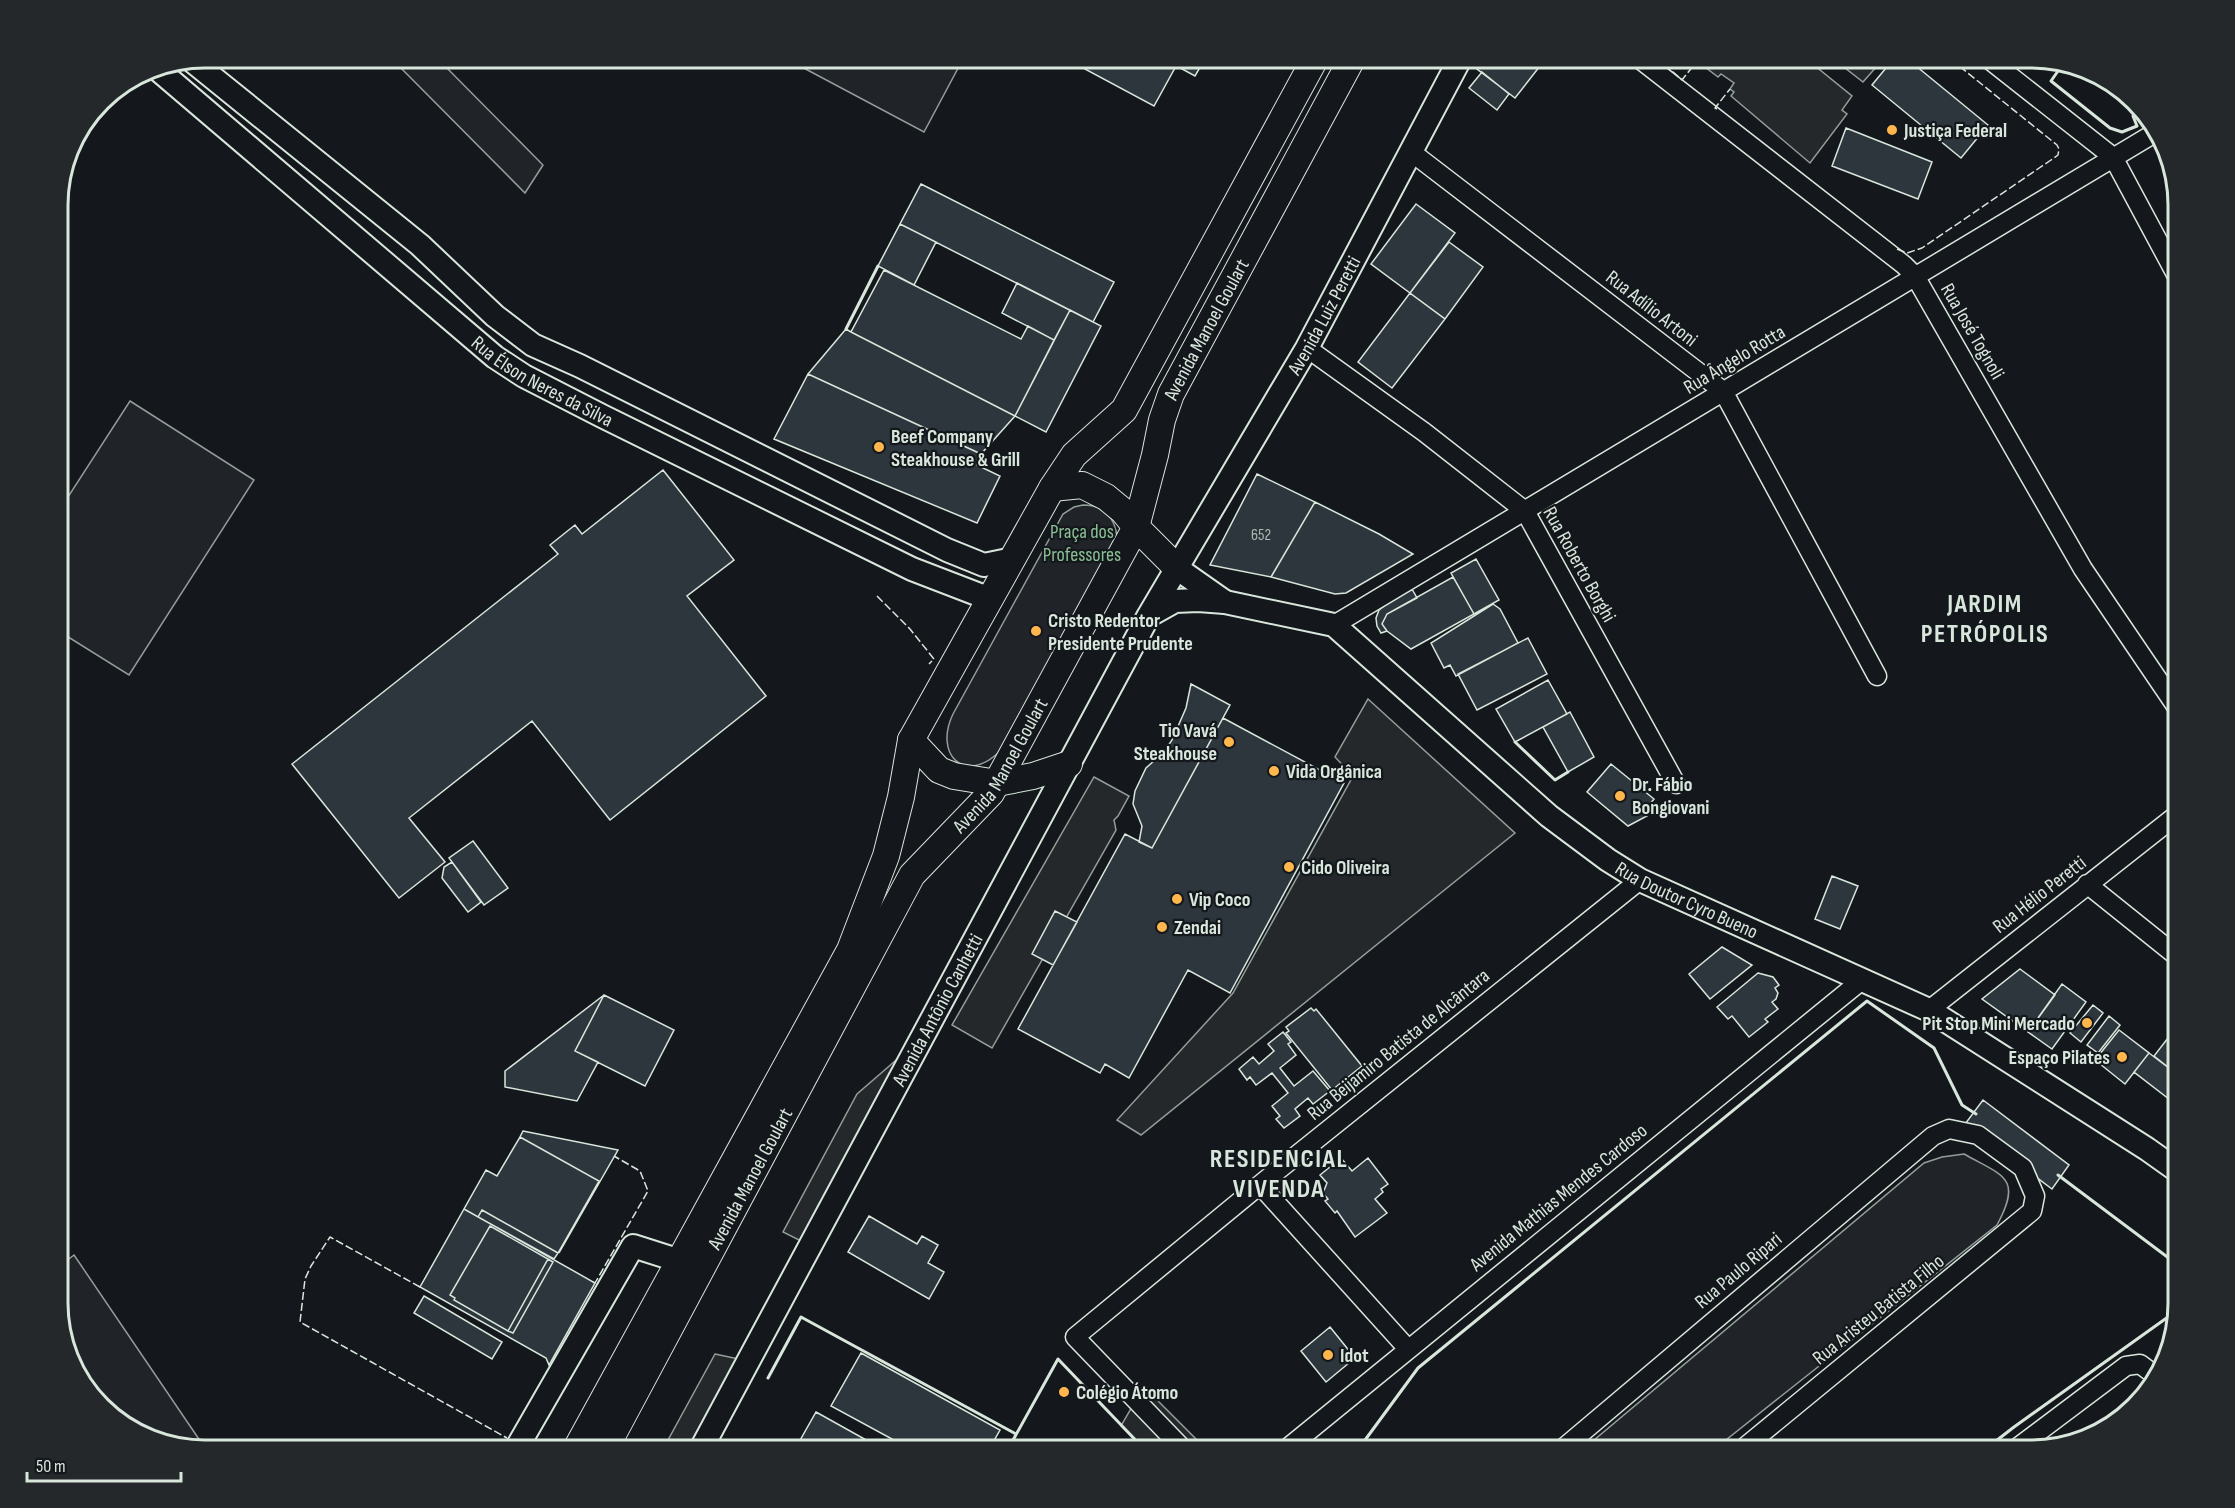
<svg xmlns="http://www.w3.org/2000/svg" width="2235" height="1508" font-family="'Sofia Sans Condensed',sans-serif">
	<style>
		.green { fill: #202428; stroke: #939e99; stroke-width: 1.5 }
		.parking { fill: #24282b; stroke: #939e99; stroke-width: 1.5 }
		.building { fill: #2c363c; stroke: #d8e6dc; stroke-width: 1.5 }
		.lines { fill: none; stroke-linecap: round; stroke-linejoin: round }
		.minor-casing { stroke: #d8e6dc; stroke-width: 21 }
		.tertiary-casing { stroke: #d8e6dc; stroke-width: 26 }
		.secondary-casing { stroke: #d8e6dc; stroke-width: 28 }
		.minor { stroke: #14181c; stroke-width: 18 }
		.tertiary { stroke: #14181c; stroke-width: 22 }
		.secondary { stroke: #14181c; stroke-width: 26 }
		.fence { stroke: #d8e6dc; stroke-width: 1.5; stroke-dasharray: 8 3; stroke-linecap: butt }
		.wall { stroke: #d8e6dc; stroke-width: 3 }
		.poi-dot { fill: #ffb74d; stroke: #14181c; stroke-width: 2 }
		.labels { text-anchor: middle; stroke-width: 4.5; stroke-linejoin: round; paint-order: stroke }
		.number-label { font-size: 16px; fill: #adbab4 }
		.poi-label { font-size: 20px; font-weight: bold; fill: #d8e6dc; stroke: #14181c; text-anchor: start }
		.street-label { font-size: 20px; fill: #d8e6dc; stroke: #14181c }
		.park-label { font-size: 20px; fill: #8ac095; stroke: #14181c }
		.district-label { font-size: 26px; font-weight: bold; letter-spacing: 1.5px; fill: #d8e6dc; stroke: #14181c }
		.rim { fill: none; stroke: #d8e6dc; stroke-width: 3 }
	</style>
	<rect width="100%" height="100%" fill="#14181c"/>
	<path class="green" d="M390 57H436L543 165 525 193Z
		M783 57H964L924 132Z
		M130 401 254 480 129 675 57 630V514Z
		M1083 505C1103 505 1115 517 1117 537L998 753C963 785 934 753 953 714L1063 514 1074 507Z
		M1964 1154C2003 1176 2023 1177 1997 1225L1712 1451H1581L1924 1163 1942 1157Z
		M74 1255 207 1451 122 1426 77 1377 57 1313V1268Z"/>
	<path class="parking" d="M1698 57H1804L1852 96 1842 110 1847 114 1810 163 1731 96 1734 92 1730 89 1734 83 1721 74 1718 77 1696 60Z
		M1831 57H1885L1863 82Z
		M1368 699 1515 833 1141 1135 1117 1120 1233 993 1353 776 1335 757Z
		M1094 777 1129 796 1118 816 1114 820 1116 830 992 1048 952 1025Z
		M917 1042 809 1245 783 1232 857 1094Z
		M715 1354 748 1361 699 1451H662Z
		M1147 1390 1205 1448 1202 1451H1146L1121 1426 1136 1400Z"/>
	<path class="building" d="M1089 57H1160L1176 66 1154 106 1083 68Z
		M1160 57H1206L1195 76Z
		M1486 57H1547L1515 98 1477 69Z
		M1895 57H1905L1988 125 1961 158 1872 85Z
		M1482 72 1509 94 1497 110 1469 88Z
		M2087 74 2113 82 2138 110 2135 113Z
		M1846 128 1932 162 1918 199 1832 166Z
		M921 184 1114 282 1093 322 900 224Z
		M1416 204 1455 233 1410 293 1371 264Z
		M900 224 936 242 914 285 878 266Z
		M1449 242 1483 267 1445 319 1410 293Z
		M884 270 1021 339 1028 326 1054 340 1015 416 851 332Z
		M1017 283 1070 310 1054 340 1002 313Z
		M1410 293 1445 319 1392 388 1358 362Z
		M1070 310 1101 326 1046 432 1015 416Z
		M846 329 851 332 1015 416 981 454 808 374Z
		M808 374 981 454 977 465 1000 476 977 523 774 439Z
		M663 470 734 560 687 596 766 696 610 820 532 721 409 818 445 862 399 898 292 764 558 554 550 545 575 525 582 534Z
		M1257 474 1315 502 1271 577 1210 565Z
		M1315 502 1379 534 1413 554 1346 593 1335 594 1271 577Z
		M1476 559 1499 600 1474 614 1451 573Z
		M1453 577 1474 614 1411 649 1387 631 1382 624 1387 614Z
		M1412 589 1417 598 1387 614 1382 624 1387 631 1381 633 1377 626 1376 618 1379 610 1388 603Z
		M1493 604 1500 609 1518 643 1456 676 1450 665 1444 668 1431 643Z
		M1528 638 1547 674 1477 710 1458 674Z
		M1548 680 1567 714 1515 742 1496 709Z
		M1191 684 1230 705 1152 848 1139 842 1142 826 1133 804 1135 791 1146 768 1164 752 1172 740 1186 708Z
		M1570 712 1594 757 1568 772 1543 727Z
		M1223 718 1344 783 1230 993 1188 970 1129 1078 1105 1064 1100 1073 1018 1029 1125 834 1152 848Z
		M1611 764 1654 799 1644 811 1647 816 1628 826 1587 792Z
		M473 841 508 888 484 905 449 858Z
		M452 862 481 902 468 912 442 878 444 867Z
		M1832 876 1858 886 1840 929 1815 919Z
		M1055 911 1077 922 1053 965 1032 954Z
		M1722 947 1752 965 1710 999 1689 974Z
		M2020 969 2055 995 2028 1032 1982 999Z
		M1758 973 1773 977 1779 985 1775 988 1778 993 1776 999 1772 1002 1778 1009 1765 1019 1768 1022 1749 1037 1732 1016 1728 1019 1717 1007Z
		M2062 984 2086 1002 2052 1049 2028 1032Z
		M604 995 674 1030 645 1086 575 1051Z
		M604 995 575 1051 598 1062 577 1101 505 1087V1071Z
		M2093 1005 2103 1013 2081 1042 2070 1033Z
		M1311 1008 1314 1011 1316 1009 1362 1066 1332 1090 1286 1033 1289 1031 1286 1027Z
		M2109 1016 2120 1025 2098 1053 2087 1045Z
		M2178 1025V1075L2154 1056Z
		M2119 1030 2149 1053 2125 1084 2095 1060Z
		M1283 1032 1291 1042 1288 1044 1296 1055 1280 1068 1294 1086 1313 1071 1330 1091 1313 1104 1308 1098 1295 1109 1300 1116 1284 1128 1276 1119 1280 1116 1272 1106 1288 1093 1272 1073 1256 1085 1250 1077 1247 1080 1239 1069 1253 1057 1259 1064 1274 1051 1268 1044Z
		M2149 1053 2178 1075V1106L2134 1072Z
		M1983 1100 2069 1165 2052 1189 1965 1124Z
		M523 1131 618 1150 559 1253 599 1181 520 1137Z
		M520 1137 599 1181 558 1253 482 1210 478 1217 464 1209 486 1170 497 1176Z
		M1341 1158 1352 1171 1368 1158 1388 1184 1381 1189 1383 1192 1375 1199 1387 1213 1355 1237 1337 1211 1335 1213 1325 1201 1328 1199 1323 1193 1327 1183 1320 1175Z
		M464 1209 595 1283 549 1365 546 1358 420 1287Z
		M482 1210 558 1253 554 1259 478 1217Z
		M869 1216 917 1244 922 1236 938 1245 928 1263 944 1272 929 1299 848 1252Z
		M490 1226 548 1259 508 1331 454 1300 455 1298 450 1295Z
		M548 1259 553 1262 513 1333 508 1331Z
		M424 1296 502 1342 492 1359 414 1313Z
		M1330 1327 1355 1358 1326 1382 1301 1351Z
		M861 1353 1000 1430 988 1451H914L831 1406Z
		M816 1412 886 1451H794Z"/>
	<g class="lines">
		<g class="minor-casing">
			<path id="minor" d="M1637 57 1904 265 1915 276 2083 569 2178 709
				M1986 57 2113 157 2178 278
				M1410 151 1723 391 1877 676
				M1307 348 1424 432 1525 511 1676 784
				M1334 625 2158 131
				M2087 884 2178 957
				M1929 1010 2178 814
				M1260 1185 1408 1349
				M1185 1451 1075 1337 1267 1179 1640 880
				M1284 1451 1862 980
				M1560 1451 1933 1136 1949 1129 1978 1135 2023 1168 2035 1196 2032 1211 1740 1451
				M2013 1451 2126 1366 2140 1364 2156 1376"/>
		</g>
		<g class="tertiary-casing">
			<g id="tertiary">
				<path d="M191 60 420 245 495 316 533 345 580 366 947 550 984 565 1013 559"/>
				<path id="s1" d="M155 67 495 357 524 376 602 416 912 569 990 599"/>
				<path d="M1178 569 1225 602"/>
				<path id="s2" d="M1150 615 1175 601 1198 600 1225 602 1334 625 1549 816 1608 860 1640 880 1929 1010 2147 1149 2178 1171"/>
				<path d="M515 1451 633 1246 680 1261"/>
				<path id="s3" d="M700 1451 1149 615 1307 348 1461 57"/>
			</g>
		</g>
		<g class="secondary-casing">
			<g id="secondary">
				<path d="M1052 488 1082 485 1106 497 1123 511 1136 527 1178 569"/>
				<path d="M911 740 939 770 954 776 997 783 1033 776 1069 764"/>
				<path d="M575 1451 850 950 886 856 901 797 911 740 1052 488 1074 455 1124 410 1316 57"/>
				<path id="s4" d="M604 1451 912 875 991 793 1136 527 1155 455 1162 420 1171 394 1353 57"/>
			</g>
		</g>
		<use href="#minor" class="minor"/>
		<use href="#tertiary" class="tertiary"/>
		<use href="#secondary" class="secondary"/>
		<path class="fence" d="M1656 57 1682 80 1697 61
			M1717 109 1715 108 1730 89
			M1897 249 1907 253 1922 248 2051 160 2058 155 2059 149 2057 145 1948 57
			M877 596 910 629 934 659 929 664
			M593 1282 595 1283 648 1191 640 1171 614 1156
			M420 1287 330 1237 311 1266 305 1279 300 1322 507 1438"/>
		<path class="wall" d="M2058 71 2051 81 2110 128 2122 132 2137 126 2133 116 2135 113
			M846 329 878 266
			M1515 742 1555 780 1568 772
			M2178 1134V1137
			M2058 1175 2178 1265
			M768 1378 801 1317 1016 1434
			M1007 1451 1058 1359 1146 1451
			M1357 1451 1418 1368 1867 1001 1934 1048 1962 1105 1976 1114
			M1983 1451 2014 1427 2175 1312"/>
	</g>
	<g class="poi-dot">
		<circle cx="1892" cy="130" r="6"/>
		<circle cx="879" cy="447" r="6"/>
		<circle cx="1036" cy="631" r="6"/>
		<circle cx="1229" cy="742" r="6"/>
		<circle cx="1274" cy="771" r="6"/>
		<circle cx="1620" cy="796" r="6"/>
		<circle cx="1289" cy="867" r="6"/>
		<circle cx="1177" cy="899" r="6"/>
		<circle cx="1162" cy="927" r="6"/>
		<circle cx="2087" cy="1023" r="6"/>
		<circle cx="2122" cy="1057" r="6"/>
		<circle cx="1328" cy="1355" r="6"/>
		<circle cx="1064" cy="1392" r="6"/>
	</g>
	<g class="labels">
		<g class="number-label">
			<text x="1261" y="540">652</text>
		</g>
		<g class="poi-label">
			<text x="1904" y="137">Justiça Federal</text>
			<text x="891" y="443">Beef Company<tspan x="891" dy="23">Steakhouse &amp; Grill</tspan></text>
			<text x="1048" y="627">Cristo Redentor<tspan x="1048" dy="23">Presidente Prudente</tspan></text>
			<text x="1217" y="737" text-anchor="end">Tio Vavá<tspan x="1217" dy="23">Steakhouse</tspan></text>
			<text x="1286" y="778">Vida Orgânica</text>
			<text x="1632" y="791">Dr. Fábio<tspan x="1632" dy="23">Bongiovani</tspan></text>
			<text x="1301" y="874">Cido Oliveira</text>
			<text x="1189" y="906">Vip Coco</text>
			<text x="1174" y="934">Zendai</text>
			<text x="2075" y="1030" text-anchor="end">Pit Stop Mini Mercado</text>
			<text x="2110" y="1064" text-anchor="end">Espaço Pilates</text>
			<text x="1340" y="1362">Idot</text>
			<text x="1076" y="1399">Colégio Átomo</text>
		</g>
		<g class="street-label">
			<text transform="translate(1652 308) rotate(38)" y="7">Rua Adílio Artoni</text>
			<text dy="7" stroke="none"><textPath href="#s3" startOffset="1296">Avenida Luiz Peretti</textPath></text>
			<text dy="7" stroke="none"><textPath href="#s4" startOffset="1281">Avenida Manoel Goulart</textPath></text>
			<text transform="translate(1973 331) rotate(60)" y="7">Rua José Tognoli</text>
			<text transform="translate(1734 359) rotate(-31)" y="7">Rua Ângelo Rotta</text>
			<text dy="7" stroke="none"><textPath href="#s1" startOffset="500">Rua Élson Neres da Silva</textPath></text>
			<text transform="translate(1580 564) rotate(61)" y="7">Rua Roberto Borghi</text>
			<text dy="7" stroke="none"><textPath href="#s4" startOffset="795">Avenida Manoel Goulart</textPath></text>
			<text transform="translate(2039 894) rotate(-38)" y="7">Rua Hélio Peretti</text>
			<text dy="7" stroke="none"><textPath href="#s2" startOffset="640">Rua Doutor Cyro Bueno</textPath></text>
			<text dy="7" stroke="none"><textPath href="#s3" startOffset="501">Avenida Antônio Canhetti</textPath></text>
			<text transform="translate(1398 1044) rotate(-39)" y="7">Rua Beijamiro Batista de Alcântara</text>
			<text dy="7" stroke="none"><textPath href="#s4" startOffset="309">Avenida Manoel Goulart</textPath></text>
			<text transform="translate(1558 1197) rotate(-39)" y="7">Avenida Mathias Mendes Cardoso</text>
			<text transform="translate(1738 1270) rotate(-40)" y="7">Rua Paulo Ripari</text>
			<text transform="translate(1878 1309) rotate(-39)" y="7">Rua Aristeu Batista Filho</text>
		</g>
		<g class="park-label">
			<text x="1082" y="538">Praça dos<tspan x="1082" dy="23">Professores</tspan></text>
		</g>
		<g class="district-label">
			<text x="1985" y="612">JARDIM<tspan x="1985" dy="30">PETRÓPOLIS</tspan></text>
			<text x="1279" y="1167">RESIDENCIAL<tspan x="1279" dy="30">VIVENDA</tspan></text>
		</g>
	</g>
	<path d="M0 0H2235V1508H0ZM205 68H2031A137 137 0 0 1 2168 205V1303A137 137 0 0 1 2031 1440H205A137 137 0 0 1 68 1303V205A137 137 0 0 1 205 68Z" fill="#24282b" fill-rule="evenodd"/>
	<path class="rim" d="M205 68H2031A137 137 0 0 1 2168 205V1303A137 137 0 0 1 2031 1440H205A137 137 0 0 1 68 1303V205A137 137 0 0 1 205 68Z"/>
	<path d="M27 1472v9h154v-9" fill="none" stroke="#d8e6dc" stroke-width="3"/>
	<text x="36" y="1472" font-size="18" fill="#d8e6dc" stroke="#14181c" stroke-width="4.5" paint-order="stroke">50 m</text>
</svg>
